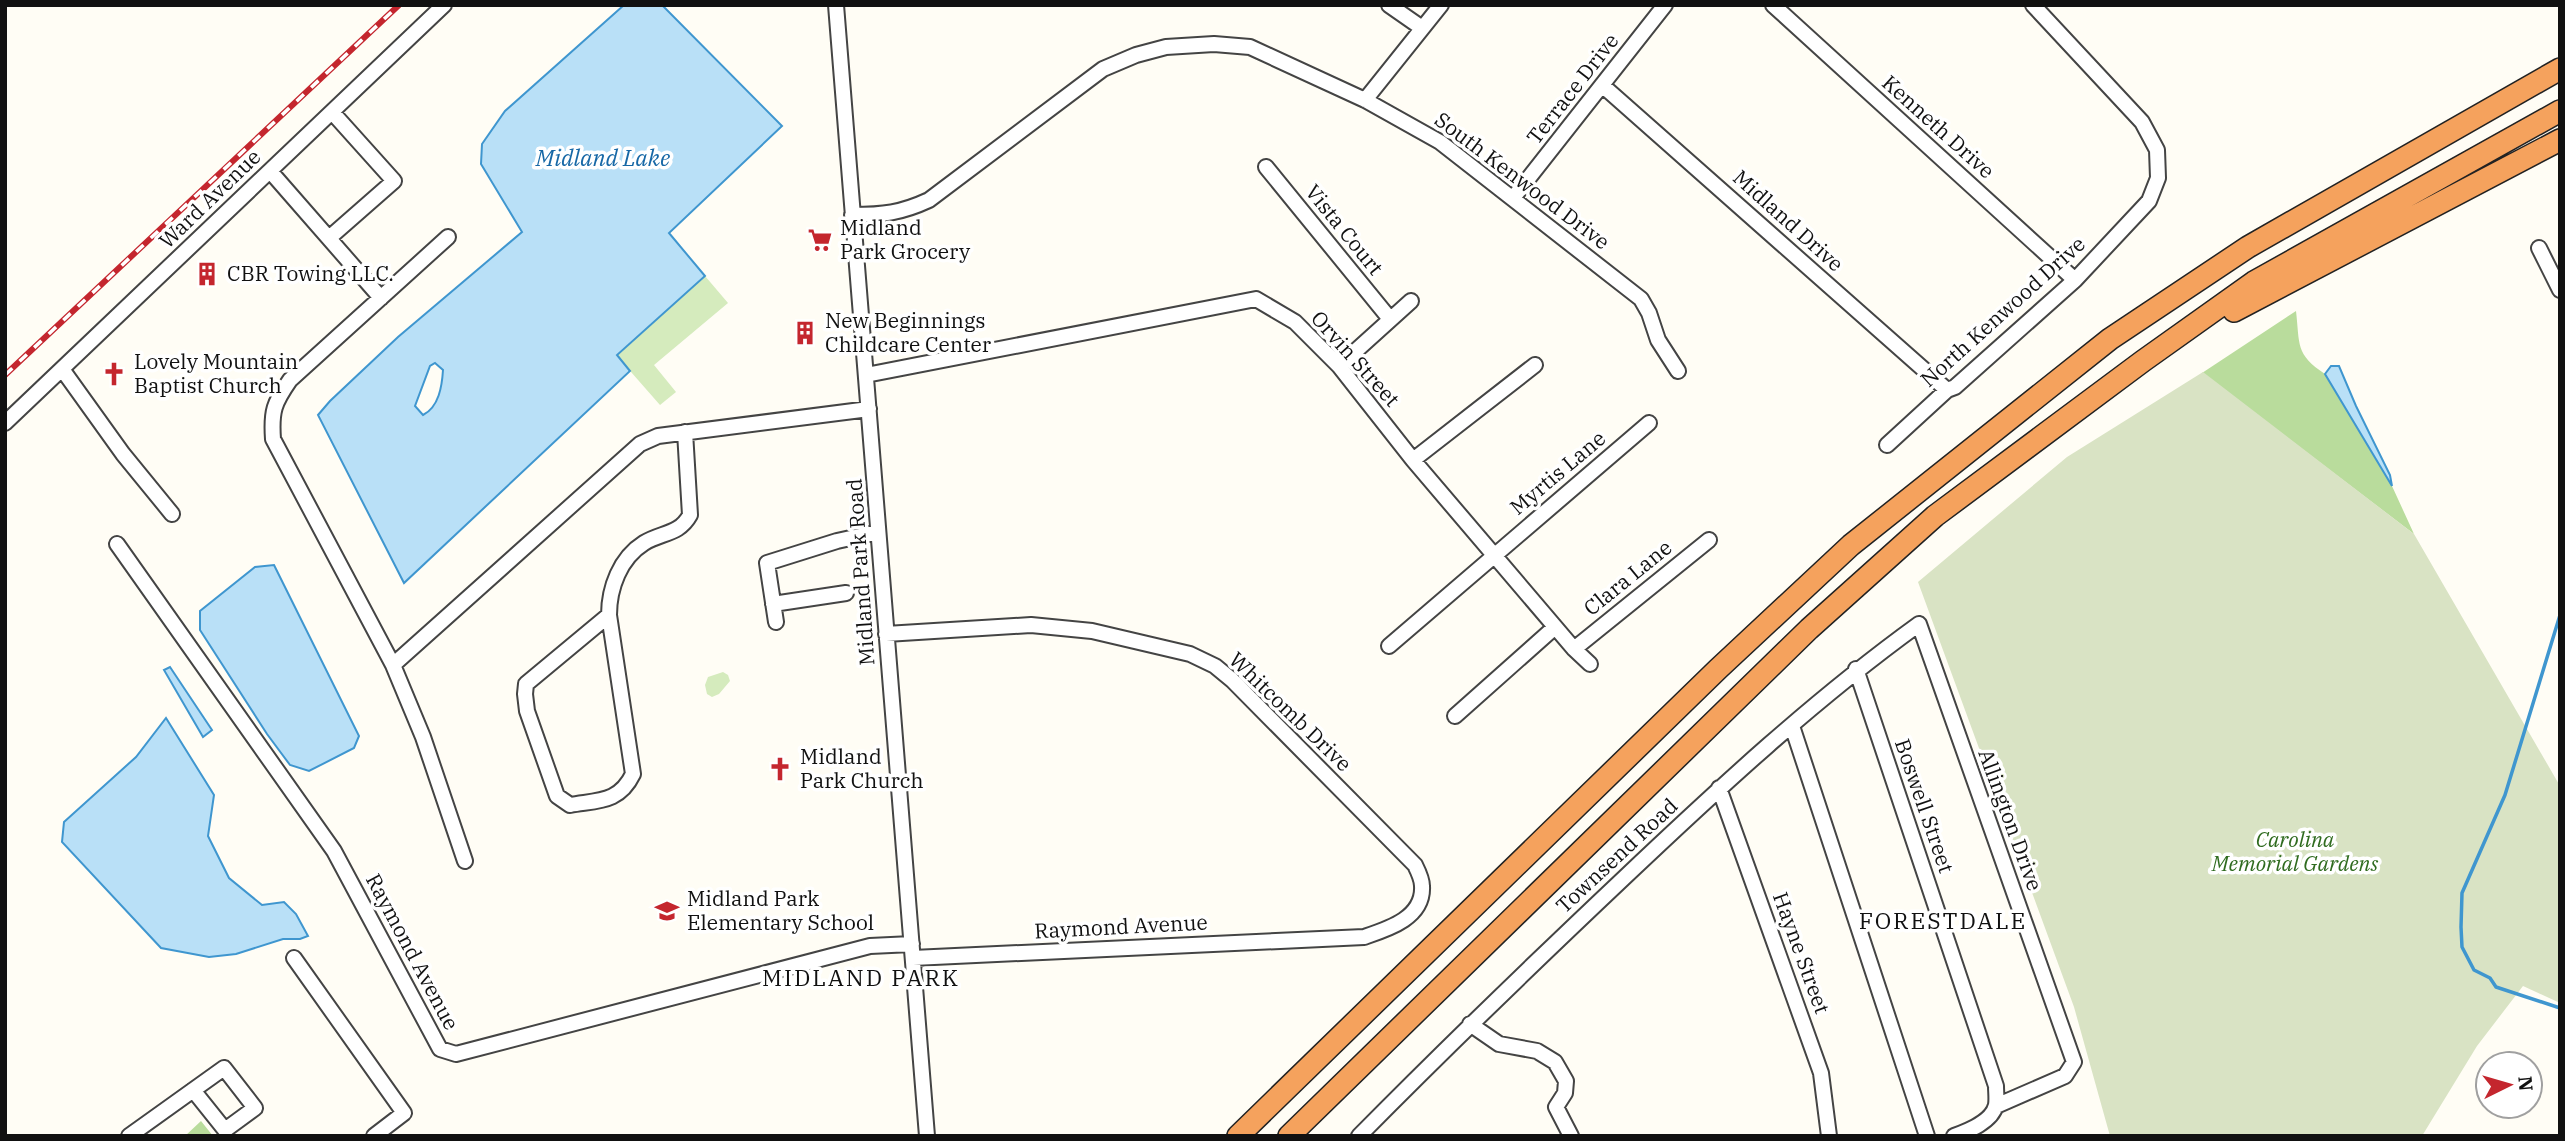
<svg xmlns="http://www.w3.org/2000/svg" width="2565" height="1141" font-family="'IBM Plex Serif',serif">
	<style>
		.green { fill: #d5ebbd }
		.forest { fill: #b9dc9c }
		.cemetery { fill: #d9e3c4 }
		.water { fill: #b9e0f7; stroke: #3f96cf; stroke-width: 2; fill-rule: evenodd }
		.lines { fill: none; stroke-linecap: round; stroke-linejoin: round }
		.stream { stroke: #3f96cf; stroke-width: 3.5 }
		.minor-casing { stroke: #444; stroke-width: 18 }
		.highway-casing { stroke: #222; stroke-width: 24 }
		.minor { stroke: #fff; stroke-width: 14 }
		.highway { stroke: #f5a25d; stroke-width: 21 }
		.rail-casing { stroke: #c4262e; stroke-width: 6 }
		.rail { stroke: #fff; stroke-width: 3.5; stroke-dasharray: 10; stroke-linecap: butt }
		.labels { text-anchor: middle; stroke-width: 7; stroke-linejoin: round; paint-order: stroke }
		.street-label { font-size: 21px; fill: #111; stroke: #fff }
		.poi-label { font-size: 21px; fill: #111; stroke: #fff; text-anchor: start }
		.park-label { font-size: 21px; font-style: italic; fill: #2f6b1f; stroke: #fff }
		.water-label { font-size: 23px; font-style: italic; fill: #1768a6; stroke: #fff }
		.neighbourhood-label { font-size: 23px; letter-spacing: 2px; fill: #111; stroke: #fff }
	</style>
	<rect width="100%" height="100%" fill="#fffdf5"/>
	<path class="green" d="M705 276 728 303 654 365 676 392 660 405 617 356Z
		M723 672 728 675 730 681 719 694 712 697 707 694 705 685 708 677Z"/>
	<path class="forest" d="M2296 311C2300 345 2295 354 2325 374L2392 486 2414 534 2202 373Z
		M201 1121 213 1136H185Z"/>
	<path class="cemetery" d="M2203 372 2414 534 2560 786V1003L2523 986 2477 1046 2422 1136H2110L2074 1007 1918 582 2067 457Z"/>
	<path class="water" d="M624 5H662L782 126 669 233 705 276 617 355 630 371 404 583 318 415 330 401 398 337 522 232 481 164 482 144 505 111ZM435 363 443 370C442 386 439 407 423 415L415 406 430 366Z
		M2331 366H2339L2356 406 2390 475 2392 486 2325 374Z
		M274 565 359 736 354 748 309 771 290 765 267 734 200 630V611L255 567Z
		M170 667 212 730 203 737 164 670Z
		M166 718 214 795 208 836 229 878 262 905 284 902 296 914 308 936 300 939H283L236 954 209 957 161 948 62 842 64 822 136 757Z"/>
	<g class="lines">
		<path class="stream" d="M2560 615 2505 795 2462 893 2461 927 2462 947 2474 970 2490 978 2496 987 2560 1008"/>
		<g class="minor-casing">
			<path id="minor" d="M836 5 927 1136
				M1389 5 1422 28
				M1773 5 2075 280
				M1602 85 1947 390
				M1365 100 1441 5
				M1266 167 1390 319
				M270 171 381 298
				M1513 198 1665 5
				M852 215C883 215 901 213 929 200L1103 69 1136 55 1166 47 1214 44 1250 47 1365 100 1440 142 1641 299 1649 313 1658 340 1678 371
				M448 237 290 380C274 403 271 411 273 439L393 665 423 737 465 861
				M329 238 394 181 332 112
				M2539 248 2560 290
				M1339 366 1411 301
				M62 369 123 454 172 514
				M866 375 1256 299 1295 322 1339 366 1413 460 1574 649 1590 664
				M5 423 444 5
				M1887 445 1947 390 1955 387 2075 280 2149 201 2158 178 2157 150 2142 122 2033 5
				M1413 460 1535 365
				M117 544 334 851 440 1049 456 1054 870 946 912 944
				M773 604 846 593
				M609 615 526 684 525 694 527 711 557 796 570 805C598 800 619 803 633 774L609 615C609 588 620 558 644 543 662 532 679 535 690 515L685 432
				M776 622 767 563 837 541 878 532
				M886 634 1031 625 1092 631 1190 654 1215 666 1232 680 1415 865C1418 871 1422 879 1422 886 1424 918 1388 929 1364 937L913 958
				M1389 646 1649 423
				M1574 649 1709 540
				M393 665 640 444 658 436 869 409
				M1856 669 1996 1086C1996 1092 1997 1099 1996 1105 1992 1122 1968 1131 1954 1136
				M1455 716 1555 627
				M1792 726 1927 1136
				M1719 788 1821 1073 1829 1136
				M294 958 404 1113 374 1136
				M1470 1024 1499 1044 1537 1051 1555 1062 1566 1081 1565 1093 1556 1107 1571 1136
				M129 1136 224 1068 255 1108 225 1130 193 1090
				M1359 1136C1446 1048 1535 962 1625 877 1719 788 1814 700 1919 624L2074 1062 2065 1076 1996 1106"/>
		</g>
		<g class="highway-casing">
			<path id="highway" d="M2234 311 2560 140
				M1238 1136 1718 669 1851 545 2110 339 2248 247 2560 69
				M1289 1136 1809 629 1935 516 2143 361 2254 282 2560 111"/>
		</g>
		<use href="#minor" class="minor"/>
		<use href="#highway" class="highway"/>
		<g class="rail-casing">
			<path id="rail" d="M5 375 399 5"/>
		</g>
		<use href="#rail" class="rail"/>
	</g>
	<defs>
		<g id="supermarket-bare" transform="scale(1.89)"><path d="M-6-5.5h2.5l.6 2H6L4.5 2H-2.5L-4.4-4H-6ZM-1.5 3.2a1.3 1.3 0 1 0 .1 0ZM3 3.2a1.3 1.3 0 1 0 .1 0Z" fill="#c4262e" stroke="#fff" stroke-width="2.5" paint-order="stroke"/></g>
		<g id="building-bare" transform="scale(1.89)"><path d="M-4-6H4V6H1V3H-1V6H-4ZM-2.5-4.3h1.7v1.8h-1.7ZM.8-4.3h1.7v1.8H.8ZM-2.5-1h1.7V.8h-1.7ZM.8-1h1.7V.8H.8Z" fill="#c4262e" stroke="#fff" stroke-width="2.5" paint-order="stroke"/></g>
		<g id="church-bare" transform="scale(1.89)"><path d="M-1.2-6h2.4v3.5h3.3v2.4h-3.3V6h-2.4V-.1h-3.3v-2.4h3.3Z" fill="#c4262e" stroke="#fff" stroke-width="2.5" paint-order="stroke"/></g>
		<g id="school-bare" transform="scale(1.89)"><path d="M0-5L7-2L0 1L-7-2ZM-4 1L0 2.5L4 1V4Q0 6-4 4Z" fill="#c4262e" stroke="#fff" stroke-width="2.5" paint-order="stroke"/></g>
	</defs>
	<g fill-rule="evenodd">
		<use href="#supermarket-bare" x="820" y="240"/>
		<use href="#building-bare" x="207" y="274"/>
		<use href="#building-bare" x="805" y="333"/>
		<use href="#church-bare" x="114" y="374"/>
		<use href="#church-bare" x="780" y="769"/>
		<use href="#school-bare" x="667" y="911"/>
	</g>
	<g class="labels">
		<g class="street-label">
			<text transform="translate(1573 89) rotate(-52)" y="7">Terrace Drive</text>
			<text transform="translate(1938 127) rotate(42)" y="7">Kenneth Drive</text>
			<text transform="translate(1522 181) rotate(37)" y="7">South Kenwood Drive</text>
			<text transform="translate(210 199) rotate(-44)" y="7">Ward Avenue</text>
			<text transform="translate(1788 221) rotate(42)" y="7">Midland Drive</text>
			<text transform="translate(1344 230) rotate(51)" y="7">Vista Court</text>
			<text transform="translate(2003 312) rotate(-42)" y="7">North Kenwood Drive</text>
			<text transform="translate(1355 359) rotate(48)" y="7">Orvin Street</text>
			<text transform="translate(1558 473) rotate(-40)" y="7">Myrtis Lane</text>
			<text transform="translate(861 572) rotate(-94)" y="7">Midland Park Road</text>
			<text transform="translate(1628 578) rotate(-39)" y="7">Clara Lane</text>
			<text transform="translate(1290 712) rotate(44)" y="7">Whitcomb Drive</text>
			<text transform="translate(1924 806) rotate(71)" y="7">Boswell Street</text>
			<text transform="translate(2010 820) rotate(70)" y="7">Allington Drive</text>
			<text transform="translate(1617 856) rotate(-43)" y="7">Townsend Road</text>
			<text transform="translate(1121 927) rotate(-3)" y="7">Raymond Avenue</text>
			<text transform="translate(412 952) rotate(62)" y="7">Raymond Avenue</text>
			<text transform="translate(1801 953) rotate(70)" y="7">Hayne Street</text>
		</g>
		<g class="poi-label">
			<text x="840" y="235">Midland<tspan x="840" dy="24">Park Grocery</tspan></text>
			<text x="227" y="281">CBR Towing LLC.</text>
			<text x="825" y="328">New Beginnings<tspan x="825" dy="24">Childcare Center</tspan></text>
			<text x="134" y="369">Lovely Mountain<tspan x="134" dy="24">Baptist Church</tspan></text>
			<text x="800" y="764">Midland<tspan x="800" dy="24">Park Church</tspan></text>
			<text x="687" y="906">Midland Park<tspan x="687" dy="24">Elementary School</tspan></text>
		</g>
		<g class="park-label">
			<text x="2295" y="847">Carolina<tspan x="2295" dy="24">Memorial Gardens</tspan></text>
		</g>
		<g class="water-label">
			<text x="603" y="166">Midland Lake</text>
		</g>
		<g class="neighbourhood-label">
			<text x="1943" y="929">FORESTDALE</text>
			<text x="861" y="986">MIDLAND PARK</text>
		</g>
	</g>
	<rect width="2565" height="1141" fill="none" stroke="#111111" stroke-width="14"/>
	<g transform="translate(2509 1085) rotate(85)"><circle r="33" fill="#ffffff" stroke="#a0a0a0" stroke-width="2"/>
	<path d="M0-5L12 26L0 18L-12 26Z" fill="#c4262e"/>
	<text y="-10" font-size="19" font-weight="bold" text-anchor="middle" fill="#111111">N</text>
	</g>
</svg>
